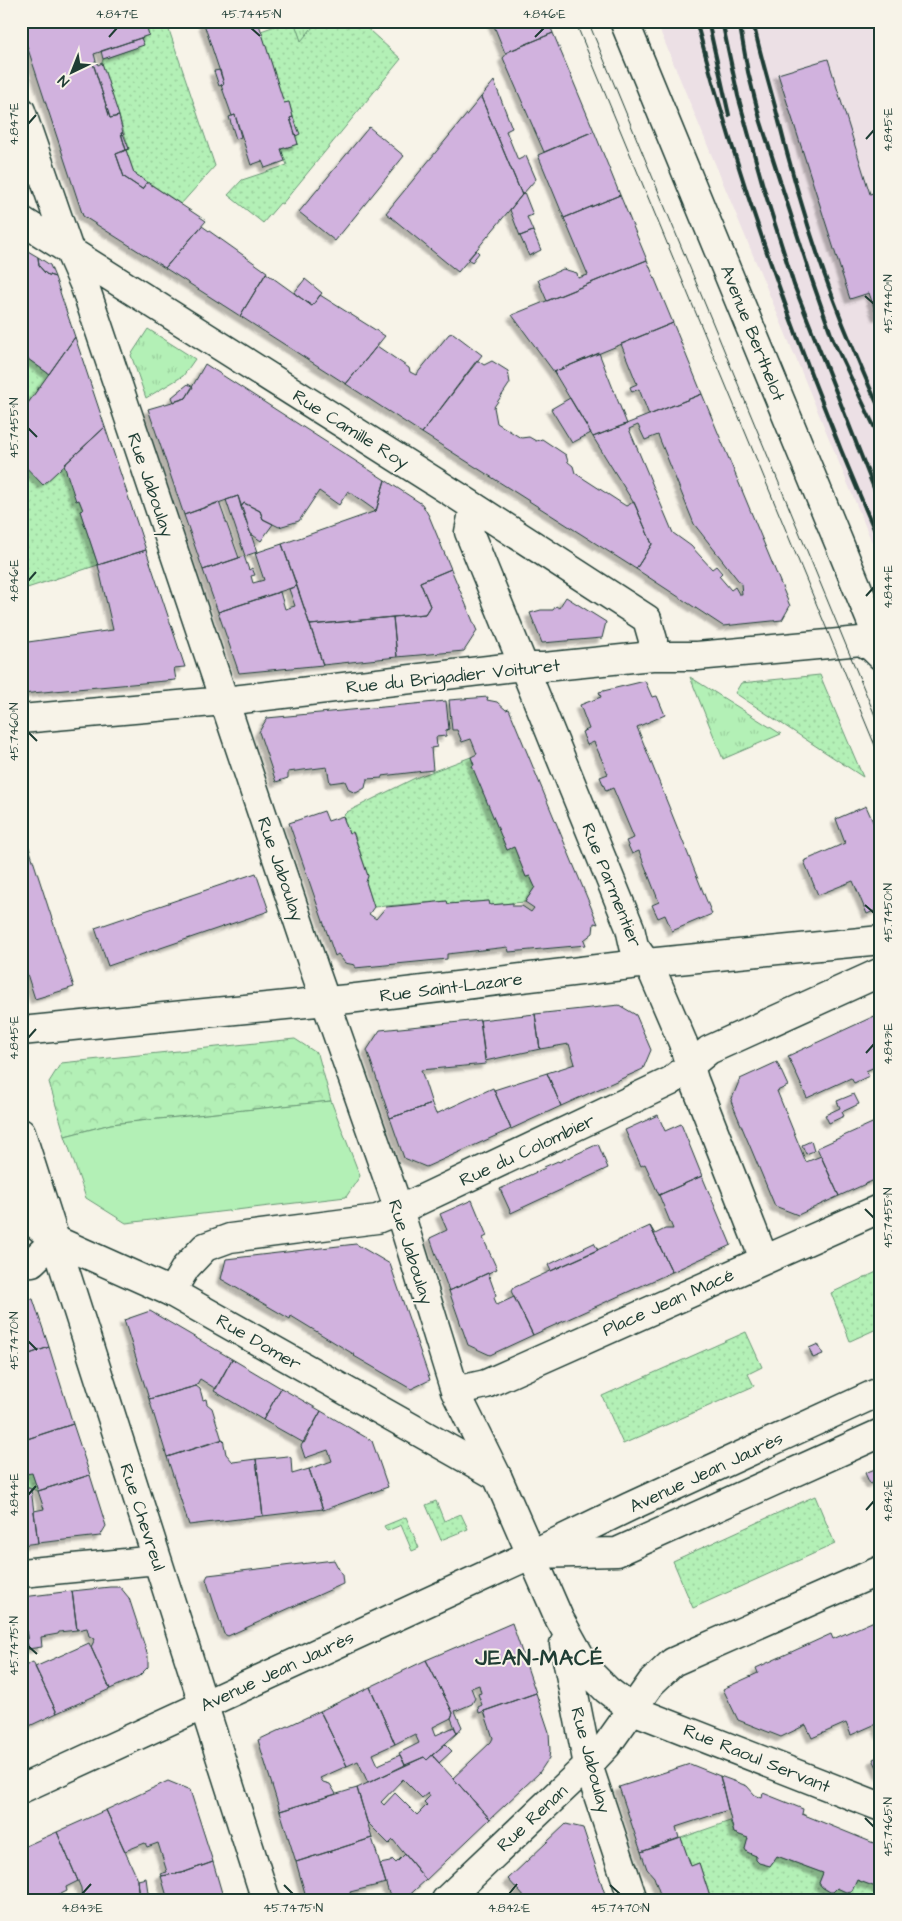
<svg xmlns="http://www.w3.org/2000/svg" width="902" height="1921" font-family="'Architects Daughter',sans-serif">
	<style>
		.built { fill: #ece0e5 }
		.grass { fill: url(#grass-tufts); stroke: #699675 }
		.park { fill: url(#park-crowns); stroke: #699675 }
		.garden { fill: url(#garden-dots); stroke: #699675 }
		.pitch { fill: #b3f0b6; stroke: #699675 }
		.building { fill: #d1b2de; stroke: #1f3d34; fill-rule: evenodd; filter: url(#shadow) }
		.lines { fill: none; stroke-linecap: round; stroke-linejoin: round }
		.street-casing { stroke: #1f3d34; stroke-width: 31 }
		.secondary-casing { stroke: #1f3d34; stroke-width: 31 }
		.primary-casing { stroke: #1f3d34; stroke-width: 31 }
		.street { stroke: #f7f3e8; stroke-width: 28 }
		.secondary { stroke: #f7f3e8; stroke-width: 28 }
		.primary { stroke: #f7f3e8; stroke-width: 28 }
		.tram { stroke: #1f3d34; stroke-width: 1 }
		.rail { stroke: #1f3d34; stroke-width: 4 }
		.ticks { fill: none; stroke: #1f3d34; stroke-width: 2 }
		.labels { text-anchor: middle; stroke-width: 4; stroke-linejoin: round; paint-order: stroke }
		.street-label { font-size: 18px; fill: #1f3d34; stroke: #f7f3e8 }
		.district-label { font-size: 22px; font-weight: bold; letter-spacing: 1px; fill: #1f3d34; stroke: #f7f3e8 }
		.neatline { fill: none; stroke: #1f3d34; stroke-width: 2 }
		.ticks-label { font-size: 12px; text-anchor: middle; fill: #1f3d34 }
	</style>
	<defs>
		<pattern id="grass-tufts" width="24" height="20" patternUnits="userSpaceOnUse" patternTransform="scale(1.25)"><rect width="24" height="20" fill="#b3f0b6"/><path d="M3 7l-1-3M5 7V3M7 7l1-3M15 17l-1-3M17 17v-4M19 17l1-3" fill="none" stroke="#9acf9d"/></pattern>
		<pattern id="park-crowns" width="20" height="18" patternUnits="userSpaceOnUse" patternTransform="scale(1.25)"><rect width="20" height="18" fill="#b3f0b6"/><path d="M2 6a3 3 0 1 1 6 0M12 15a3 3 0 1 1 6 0" fill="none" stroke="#9acf9d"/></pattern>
		<pattern id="garden-dots" width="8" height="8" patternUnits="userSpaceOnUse" patternTransform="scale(1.25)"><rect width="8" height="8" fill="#b3f0b6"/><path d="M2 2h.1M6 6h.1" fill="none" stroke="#9acf9d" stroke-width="1.8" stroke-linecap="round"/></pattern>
		<filter id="shadow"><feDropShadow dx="-4.5" dy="4.5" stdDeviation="1" flood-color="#0004"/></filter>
	</defs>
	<rect width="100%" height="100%" fill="#f7f3e8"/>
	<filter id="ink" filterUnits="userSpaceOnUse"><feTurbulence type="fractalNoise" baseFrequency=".02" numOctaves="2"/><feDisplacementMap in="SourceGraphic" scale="10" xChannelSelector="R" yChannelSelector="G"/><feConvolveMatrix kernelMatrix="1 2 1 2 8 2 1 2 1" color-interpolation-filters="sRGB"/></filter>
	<g filter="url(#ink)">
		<path class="built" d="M656 21H881V564Z"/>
		<path class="grass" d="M294 21H318L301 42Z
			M148 329 195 359 183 376 146 398 131 355Z
			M690 677 781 734 723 759Z"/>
		<path class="park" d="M295 1039 318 1054 331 1101 111 1124 65 1136 49 1082 61 1063Z"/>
		<path class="garden" d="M145 21H166L215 166 181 204 134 173 126 150 129 148 102 63 103 59 143 45 141 38 149 35Z
			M289 21H294L301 41 318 21H359L401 59 282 204 280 203 263 223 228 195 242 180 287 165 281 149 298 144 290 118 293 117 289 102 284 103 261 31Z
			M21 354 49 374 21 413Z
			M21 462 64 465 83 510 80 511 98 565 21 590Z
			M820 675 825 687 863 777 735 693 741 683Z
			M471 757 474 765 473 766 507 850 514 847 526 877 530 876 535 887 525 902 490 905 489 901 448 904 447 901 374 907 366 882 368 876 354 833 349 834 343 816 347 812 415 778Z
			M881 1270V1327L850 1341 831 1293Z
			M746 1332 762 1367 748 1374 754 1386 623 1444 602 1396Z
			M21 1459 32 1473 38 1491 29 1488 21 1489Z
			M815 1496 835 1544 693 1608 673 1561Z
			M436 1501 444 1521 461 1514 468 1529 441 1540 426 1505Z
			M406 1517 419 1548 412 1551 401 1525 387 1531 384 1526Z
			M730 1821 734 1833 748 1838 745 1849 747 1852 756 1856V1860L759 1863 770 1866 777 1856 823 1873 819 1883C821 1888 828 1891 833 1892L837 1888 846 1892 852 1891 857 1880 881 1889V1900H711L699 1863 691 1866 681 1838Z"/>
		<path class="pitch" d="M331 1101 360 1176 346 1197 126 1223 86 1198 65 1136 111 1124Z"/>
		<path class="building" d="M28 21H145L149 35 94 54 96 61 93 63 110 118 119 116 123 133H121L126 150 116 154 124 177 142 189 147 182 206 221 165 268 83 216 21 28V23Z
			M203 21H258L284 103 289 102 293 117 290 118 298 144 281 149 285 161 265 168 262 161 251 165 235 115 232 116 221 85 224 84Z
			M492 21H548L553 33 505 53Z
			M553 33 594 131 544 152 503 58 509 51Z
			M141 38 144 45 103 59 101 51Z
			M828 59 870 194 878 191 881 202V206L874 208 881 228V315L877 316 869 293 850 299 778 74Z
			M96 61 98 65 102 63 119 116 110 118 93 63Z
			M220 70 224 84 219 86 214 71Z
			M494 81 512 128 506 131 518 160 526 156 536 179 522 195 481 97Z
			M481 97 522 195 458 272 386 213Z
			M235 115 241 137 236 139 229 117Z
			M293 117 300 134 296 136 290 118Z
			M369 127 404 156 335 241 299 212Z
			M594 131 620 195 564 218 538 155Z
			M121 133H123L129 149 126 150Z
			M126 150 134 173 147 182 142 189 124 177 116 154Z
			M524 192 533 215 527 217 533 231 520 236 510 210Z
			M620 195 647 260 547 301 538 280 563 269 577 273 578 278 588 275 564 218Z
			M202 226 267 272 240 316 165 268Z
			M533 231 541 250 529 256 520 236Z
			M21 247 38 257 39 266 46 274 55 277 75 337 49 374 21 354Z
			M476 250 479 253 472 262 468 259Z
			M38 257 50 265 55 277 46 274 39 266Z
			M647 260 673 323 554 372 512 315Z
			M266 273 312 306 320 295 385 336 346 384 240 316Z
			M305 279 322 293 312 306 294 293Z
			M673 323 702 394 649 415 639 389 632 392 630 387 637 384 621 344Z
			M453 333 482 355 422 433 346 384 377 346 409 368 410 372 416 375 449 334Z
			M75 337 105 427 43 485 21 462V413Z
			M599 353 627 424 593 437 554 372Z
			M477 360 484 365 492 361 508 371 510 383 494 407 497 423 521 438 529 437 536 441 542 439 566 455 568 462 573 466 575 473 626 506 634 502 652 544 636 569 422 433Z
			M205 364 385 480 376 511 348 491 339 505 319 491 299 521 279 527 263 519 260 511 244 503 241 507 238 496 184 515 148 409 186 398Z
			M188 384 193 387 186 398 174 402 172 397Z
			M702 394 790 606 782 620 723 626 636 569 652 544 635 505 593 437ZM638 425 645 440 658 435 694 524 741 584 742 594H739L735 587 731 590 719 576 722 573 716 566 712 569 691 546 673 533 629 429Z
			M570 398 591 433 572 443 551 409Z
			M105 427 146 550 98 565 80 511 83 510 79 500 76 501 64 465Z
			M385 480 422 504 429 516 451 569 420 582 430 606 425 614 310 625 282 544 376 511Z
			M238 496 257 552 245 556 226 500Z
			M219 502 239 558 203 570 184 515Z
			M244 503 260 511 263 519 273 524 261 541 250 533 241 507Z
			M282 544 297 586 218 612 203 570 244 556 249 570 252 568 255 575 251 576 253 583 264 580 255 553Z
			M146 550 185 667 174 668 176 680 21 694V643L113 630 98 565Z
			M451 569 477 631 464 651 397 657 393 617 425 614 430 606 420 582Z
			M297 586 323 665 239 673 218 612 280 592 285 609 295 606 289 589Z
			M566 597 606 622 602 638 542 643 530 613 541 610H553L556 606 559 608Z
			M393 617 397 657 323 665 310 625Z
			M645 681 652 697 657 696 665 715 637 727 712 914 672 931 665 915 658 918 652 905 659 902 639 851 632 854 626 841 634 838 613 788 606 791 600 777 608 774 594 742 587 745 582 732 589 729 580 705 601 697 599 692Z
			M488 697 487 700 497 702 506 710 509 709 598 924 594 923 593 933 584 940 586 945 509 952 508 947 447 954V959L355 968V965L345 963 338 954 335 956 289 823 324 811 328 821 343 816 349 834 353 832 368 876 366 882 374 907 369 914 376 919 386 907 447 901 448 904 489 901 490 905 513 903V906H522L531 912 534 908 525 902 535 887 530 876 526 877 514 847 507 850 472 766 474 765 471 757 477 754 471 739 462 742 457 730H452L449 700Z
			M446 701 449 729 446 730V736L436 737 437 747 431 748 433 770 382 776V778L367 779 365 788 356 793 349 790 345 781 330 783 327 767 288 772V778L276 782 259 732 267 718Z
			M866 806 881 840V908L867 914 853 881 818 895 804 861 845 843 836 819Z
			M21 823 74 987 35 999 21 955Z
			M256 873 269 911 108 966 95 928Z
			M619 1005 636 1015 651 1050 643 1069 561 1106 547 1073 575 1064 569 1044 540 1049 535 1014Z
			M881 1013V1064L866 1071 869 1076 854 1083 851 1078 807 1098 788 1056Z
			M535 1014 540 1049 485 1061 480 1020Z
			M480 1020 486 1064 421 1070 432 1104 390 1118 367 1050 380 1030Z
			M777 1062 788 1086 777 1091 806 1162 821 1156 839 1196 798 1215 775 1206 731 1101 740 1079Z
			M547 1073 561 1106 511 1129 494 1090Z
			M493 1088 511 1129 426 1167 404 1158 390 1118 432 1104 436 1114Z
			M854 1094 859 1104 842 1112 844 1116 829 1123 825 1115 840 1108 837 1101Z
			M658 1115 665 1131 681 1124 702 1176 659 1195 645 1164 641 1166 625 1130Z
			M881 1119V1177L839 1196 817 1148Z
			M811 1141 814 1151 806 1154 802 1145Z
			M598 1144 608 1168 511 1213 500 1189 545 1168 544 1167 558 1161 559 1162Z
			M702 1176 731 1245 672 1272 650 1226 655 1234 665 1229H673L659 1195Z
			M472 1200 487 1236 483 1238 497 1269 449 1291 430 1238 447 1230 440 1214Z
			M650 1226 672 1272 533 1335 511 1291 513 1288Z
			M594 1243 598 1250 551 1271 548 1265Z
			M356 1244 390 1264 430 1380 411 1389 354 1356 355 1355 291 1316 290 1319 221 1279 226 1259Z
			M488 1273 496 1295 494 1298 497 1305 514 1297 533 1335 490 1355 468 1345 449 1291Z
			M21 1299H33L49 1347 21 1357Z
			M150 1311 232 1359 216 1389 200 1379 196 1386 149 1399 124 1320Z
			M818 1344 823 1354 813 1358 809 1348Z
			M49 1347 73 1424 24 1440 21 1432V1357Z
			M232 1359 281 1388 263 1420 214 1391Z
			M196 1386 200 1389 203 1400 206 1399 207 1404 212 1408 222 1440 167 1457 149 1399Z
			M281 1388 321 1411 304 1443 263 1420Z
			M321 1411 372 1441 388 1487 323 1510 309 1469 332 1461 328 1450 305 1458 301 1446Z
			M73 1424 90 1475 38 1491 32 1473 26 1474 21 1459V1441Z
			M223 1439 226 1454 233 1462 256 1459 263 1516 189 1525 167 1457Z
			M288 1456 291 1458 292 1474 309 1469 323 1509 263 1516 256 1459Z
			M875 1469 879 1479 870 1484 865 1473Z
			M90 1475 106 1526 100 1536 38 1543 34 1511 44 1509 38 1491Z
			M29 1488 31 1489 38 1543 21 1545V1489Z
			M334 1560 342 1575 343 1584 228 1636 224 1634 206 1579 208 1575Z
			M110 1587H120L129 1598 148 1656V1667L139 1676 110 1689 91 1647 95 1639 89 1636 87 1628 77 1630 72 1591Z
			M72 1591 77 1630 59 1632 58 1634 41 1637 42 1647 28 1649 23 1597Z
			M23 1597 28 1649 21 1650V1598Z
			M881 1618V1735L876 1724 851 1735 846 1723 812 1738 806 1725 781 1737 738 1720 723 1689 758 1673 756 1668 831 1634 833 1639Z
			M512 1623 536 1693 479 1713 478 1707 482 1705 478 1694 481 1693 479 1685 471 1688 475 1698 472 1704 455 1711 462 1727 457 1733 451 1718 453 1713 426 1660Z
			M89 1643 110 1689 57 1713 35 1667Z
			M426 1660 453 1713 451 1718 433 1727 436 1735 454 1727 457 1733 427 1760 424 1757 405 1765 399 1753 419 1743 415 1734 395 1744 370 1687Z
			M33 1662 57 1713 21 1730V1668Z
			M370 1687 395 1744 373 1754 378 1765 400 1755 405 1765 368 1783 358 1761 347 1766 320 1711Z
			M536 1693 549 1732 550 1750 549 1758 539 1773 490 1819 453 1778 491 1742 493 1738 484 1711Z
			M320 1711 347 1766 320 1778 323 1782 330 1784 336 1794 280 1811 258 1740Z
			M445 1744 452 1751 439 1763 432 1755Z
			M432 1755 490 1819 426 1880 393 1840 389 1844 367 1822 357 1788 424 1757 427 1760ZM403 1779 422 1798 428 1793 430 1796 424 1802 427 1805 417 1815 395 1793 384 1805 381 1802Z
			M881 1755V1776L873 1759Z
			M690 1764 720 1776 728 1810 676 1827 679 1838 641 1852 619 1787Z
			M720 1776 747 1786 755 1795 762 1798 763 1793 803 1809 802 1814 881 1846V1889L857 1880 852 1891 846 1892 837 1888 833 1892H830L822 1887 819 1883 823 1873 777 1856 770 1866 759 1863 756 1860V1856L747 1852 745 1849 748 1838 734 1833Z
			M168 1781 190 1790 213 1862 182 1873 161 1876 160 1874 167 1872 158 1843 147 1847 145 1843 125 1851 106 1810Z
			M357 1788 372 1838 296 1862 280 1811Z
			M106 1810 138 1880 140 1900H82L81 1888 57 1832Z
			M566 1824 583 1828 607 1900H527L508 1879Z
			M57 1832 78 1881 66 1887 67 1891 49 1900H21V1848Z
			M372 1838 386 1883 350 1892 352 1900H307L296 1862Z
			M681 1838 691 1866 699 1863 711 1900H662L654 1877 647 1869 641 1852Z
			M405 1854 426 1880 404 1900H391L380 1864 390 1862 392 1859 396 1863Z
			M213 1862 224 1900H168L161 1876 182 1873Z
			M146 1878 149 1900H140L138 1880Z
			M390 1896 391 1900H373Z"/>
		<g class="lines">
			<g class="street-casing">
				<path id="street" d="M21 111 69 250 84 284 316 974 399 1210 455 1391 497 1476
					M21 220 459 497 647 619 653 640 652 656
					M474 507 469 532 630 928 634 946 653 973 683 1043 694 1080 764 1259
					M21 719 224 701 514 667H544L652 656H697L861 641 873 648 881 656
					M21 1031 348 999 647 963 881 940
					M21 1133 266 1900
					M21 1263 32 1262 55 1240
					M171 1292 186 1267 205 1247 230 1238 377 1219 399 1210 671 1081 709 1050 881 972
					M455 1391 486 1384 881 1208
					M532 1554 617 1552 881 1433
					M21 1573 157 1560
					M446 1900 588 1765 607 1745 651 1683 673 1662 881 1570"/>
			</g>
			<g class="secondary-casing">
				<path id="secondary" d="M21 1212 55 1240 171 1292 497 1476 559 1618 589 1672 607 1690 633 1710 881 1807
					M564 1644 588 1765 633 1900
					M21 1789 532 1554 629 1507 881 1391"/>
			</g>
			<g class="primary-casing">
				<path id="primary" d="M624 21 881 645"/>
			</g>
			<use href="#street" class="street"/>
			<use href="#secondary" class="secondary"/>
			<use href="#primary" class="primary"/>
			<path class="tram" d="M575 21 881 760
				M588 21 881 730"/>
			<path class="rail" d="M696 21C744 200 807 375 881 545
				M708 21 729 115
				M722 21 738 96 763 186 794 285 881 506
				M739 21 748 72 760 119 812 280 833 340 881 441
				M753 21C759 51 768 80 776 110 796 191 820 271 853 348 862 369 870 390 881 411"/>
		</g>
	</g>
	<path class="ticks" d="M251 28 260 36M109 37 117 28M535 37 544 28M28 124 36 115M866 139 874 130M865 296 874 304M28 428 37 437M28 581 36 572M866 596 874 587M28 732 37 741M865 905 874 913M28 1038 36 1029M866 1053 874 1044M865 1209 874 1218M28 1341 37 1350M28 1495 36 1486M866 1510 874 1501M28 1646 37 1654M865 1818 874 1827M284 1885 293 1894M610 1885 620 1894M82 1894 91 1884M509 1894 517 1884"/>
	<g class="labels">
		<g class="street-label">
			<text transform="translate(753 333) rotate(68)" y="6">Avenue Berthelot</text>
			<text transform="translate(351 429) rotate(32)" y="6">Rue Camille Roy</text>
			<text transform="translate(151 485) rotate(71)" y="6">Rue Jaboulay</text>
			<text transform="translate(453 676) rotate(-6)" y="6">Rue du Brigadier Voituret</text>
			<text transform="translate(281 869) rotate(71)" y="6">Rue Jaboulay</text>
			<text transform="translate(612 885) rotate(68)" y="6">Rue Parmentier</text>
			<text transform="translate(451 987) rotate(-7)" y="6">Rue Saint-Lazare</text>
			<text transform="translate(527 1150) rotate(-25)" y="6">Rue du Colombier</text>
			<text transform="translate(411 1252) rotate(72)" y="6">Rue Jaboulay</text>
			<text transform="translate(668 1302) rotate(-24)" y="6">Place Jean Macé</text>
			<text transform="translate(259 1342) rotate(30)" y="6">Rue Domer</text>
			<text transform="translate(706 1472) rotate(-25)" y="6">Avenue Jean Jaurès</text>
			<text transform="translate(143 1517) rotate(72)" y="6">Rue Chevreul</text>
			<text transform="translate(277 1671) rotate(-25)" y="6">Avenue Jean Jaurès</text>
			<text transform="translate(757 1758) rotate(22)" y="6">Rue Raoul Servant</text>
			<text transform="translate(591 1760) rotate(75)" y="6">Rue Jaboulay</text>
			<text transform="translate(532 1818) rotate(-43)" y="6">Rue Renan</text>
		</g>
		<g class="district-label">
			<text x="540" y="1665">JEAN-MACÉ</text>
		</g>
	</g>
	<rect width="902" height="1921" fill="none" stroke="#f7f3e8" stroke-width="55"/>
	<g transform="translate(72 72) rotate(223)" stroke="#f7f3e8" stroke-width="4" paint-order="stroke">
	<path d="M0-4L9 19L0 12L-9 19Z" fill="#1f3d34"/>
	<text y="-8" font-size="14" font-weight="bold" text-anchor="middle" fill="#1f3d34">N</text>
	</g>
	<rect x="28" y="28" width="846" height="1866" class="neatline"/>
	<g class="ticks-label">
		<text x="117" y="18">4.847°E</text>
		<text x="251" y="18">45.7445°N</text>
		<text x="544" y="18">4.846°E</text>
		<text transform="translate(14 124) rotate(-90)" y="4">4.847°E</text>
		<text transform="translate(888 130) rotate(-90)" y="4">4.845°E</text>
		<text transform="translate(888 304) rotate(-90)" y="4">45.7440°N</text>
		<text transform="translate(14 428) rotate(-90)" y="4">45.7455°N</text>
		<text transform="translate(14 581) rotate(-90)" y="4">4.846°E</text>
		<text transform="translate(888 587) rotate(-90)" y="4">4.844°E</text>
		<text transform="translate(14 732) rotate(-90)" y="4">45.7460°N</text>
		<text transform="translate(888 913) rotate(-90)" y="4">45.7450°N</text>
		<text transform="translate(14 1038) rotate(-90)" y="4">4.845°E</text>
		<text transform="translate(888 1044) rotate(-90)" y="4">4.843°E</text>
		<text transform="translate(888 1218) rotate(-90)" y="4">45.7455°N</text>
		<text transform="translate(14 1341) rotate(-90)" y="4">45.7470°N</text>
		<text transform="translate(14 1495) rotate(-90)" y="4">4.844°E</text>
		<text transform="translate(888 1501) rotate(-90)" y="4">4.842°E</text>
		<text transform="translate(14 1646) rotate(-90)" y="4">45.7475°N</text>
		<text transform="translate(888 1827) rotate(-90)" y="4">45.7465°N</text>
		<text x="82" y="1912">4.843°E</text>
		<text x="293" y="1912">45.7475°N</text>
		<text x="509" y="1912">4.842°E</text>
		<text x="620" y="1912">45.7470°N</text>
	</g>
</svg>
